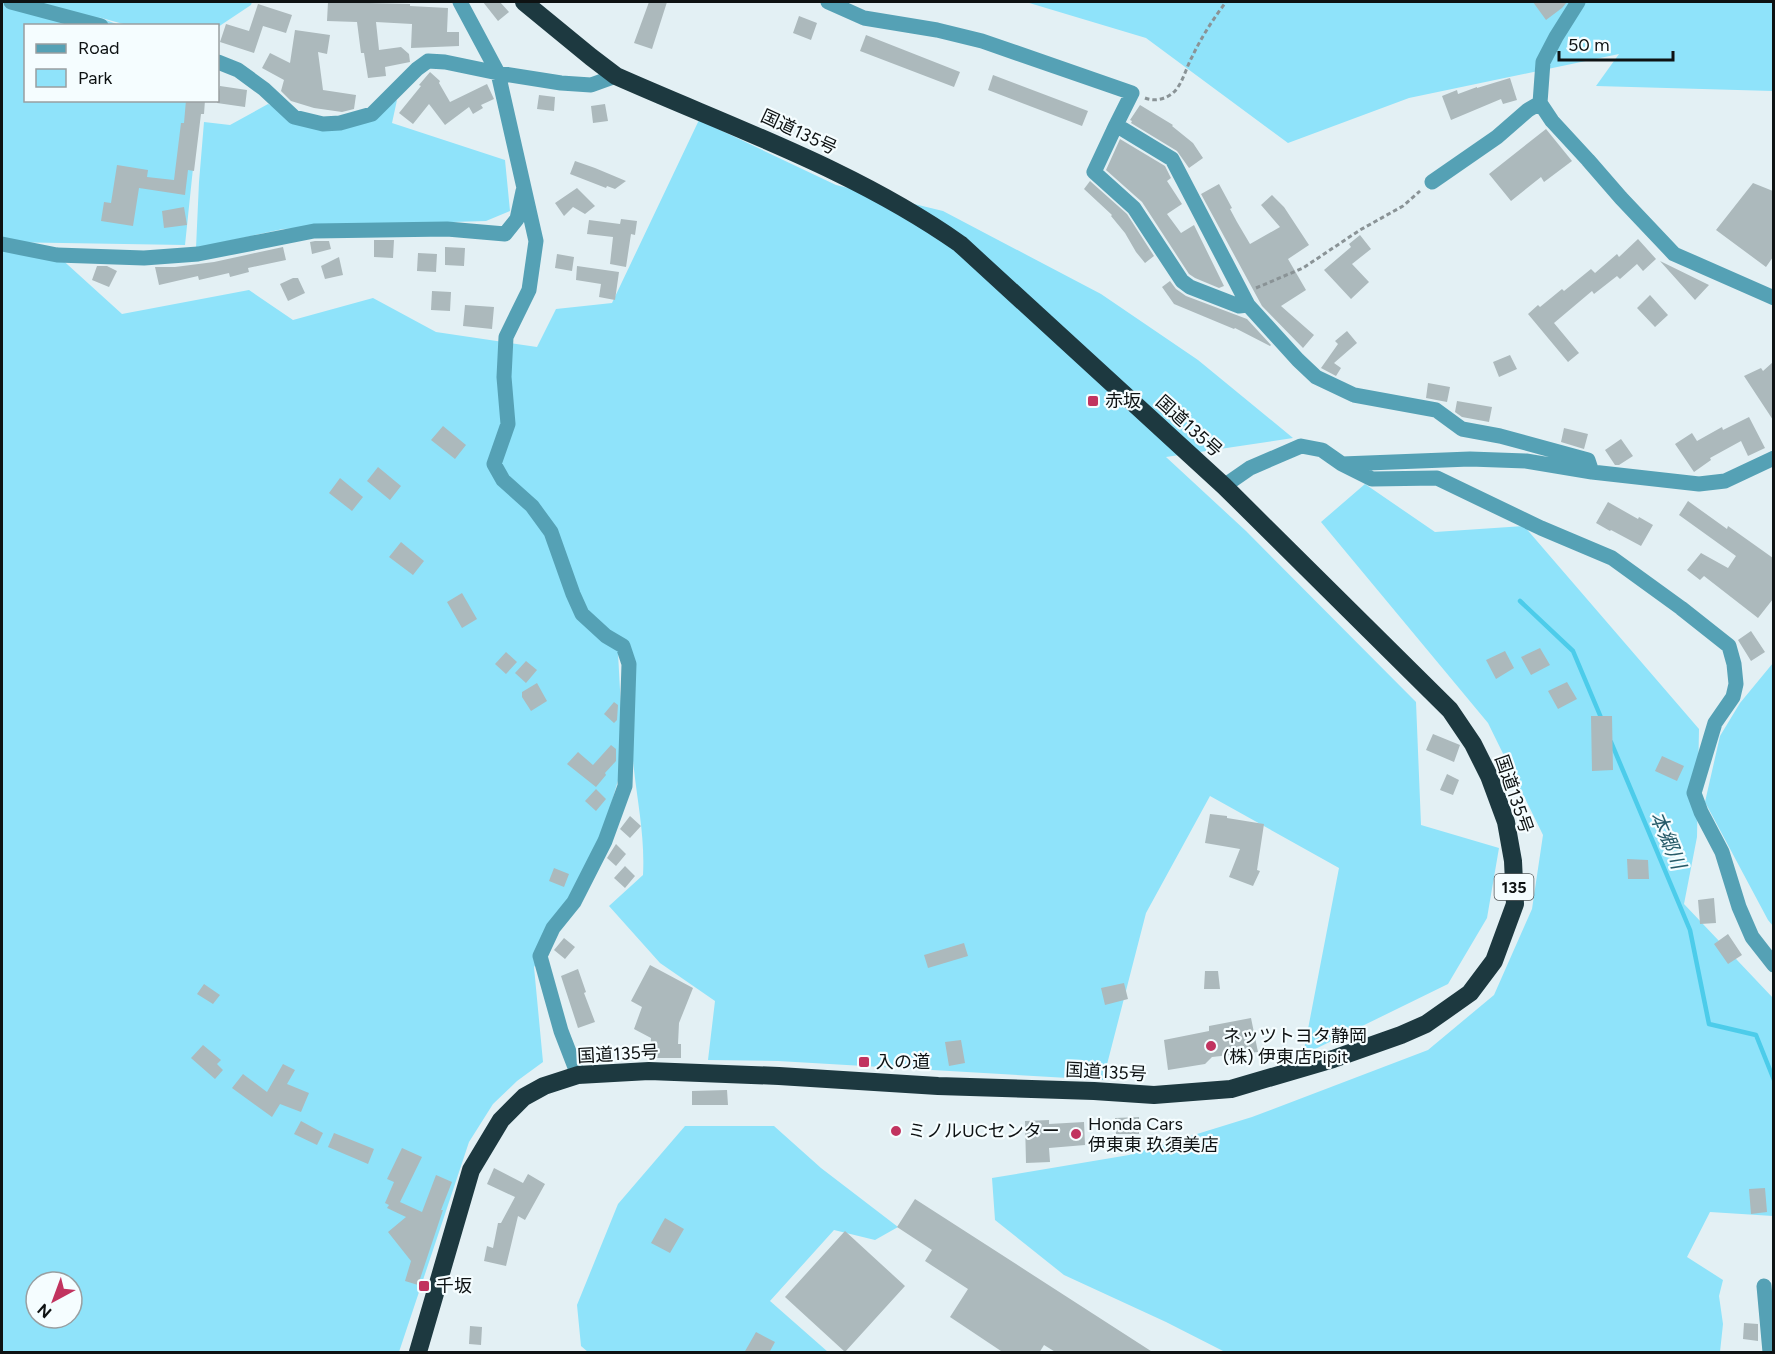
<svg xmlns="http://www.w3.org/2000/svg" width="1775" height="1354" font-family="Figtree,'Noto Sans JP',sans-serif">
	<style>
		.green { fill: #8fe3fa; fill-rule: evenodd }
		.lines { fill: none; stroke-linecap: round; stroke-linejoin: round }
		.stream { stroke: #4cccea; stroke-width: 4.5 }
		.building { fill: #acb9bc }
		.path { stroke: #8a9396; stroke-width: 3; stroke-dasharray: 4.5 3; stroke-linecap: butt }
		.minor { stroke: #55a1b5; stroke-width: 15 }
		.highway { stroke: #1d3940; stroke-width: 18 }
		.poi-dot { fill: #c1335f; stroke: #f5fdff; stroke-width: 2 }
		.labels { text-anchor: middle; stroke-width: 4.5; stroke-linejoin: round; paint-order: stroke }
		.shield { fill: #f5fdff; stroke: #53585a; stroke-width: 1.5 }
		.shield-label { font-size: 16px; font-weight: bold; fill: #0e1213 }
		.street-label { font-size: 18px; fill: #0e1213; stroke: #f5fdff }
		.poi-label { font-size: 18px; fill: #0e1213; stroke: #f5fdff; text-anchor: start }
		.water-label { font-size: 20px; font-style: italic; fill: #275b69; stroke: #f5fdff }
	</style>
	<rect width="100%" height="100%" fill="#e3f0f4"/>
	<path class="green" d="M2 2H252L251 5 218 27V26L127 25 98 17 119 25 26 26V100L200 101 185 245 2 242Z
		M1026 2H1773V91L1596 86 1619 54 1409 98 1288 143 1146 38Z
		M397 100 392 123 505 160 510 211 486 221 384 224 283 229 196 248 199 182 204 122 230 125 268 104 301 119 372 114Z
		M699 120 836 185 943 211 1101 294 1198 360 1293 438 1166 457 1246 531 1416 702 1421 825 1499 848 1487 918 1448 984 1303 1055 1339 868 1210 796 1146 913 1103 1080 778 1061 708 1060 715 1001 660 963 609 906 643 875C645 839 638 805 634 770 630 734 627 700 629 664L618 653 621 708 619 777 594 863 567 919 534 967 543 1062 517 1081 493 1104 469 1142 399 1352H2V244L57 255 122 314 249 290 293 320 373 298 436 332 537 347 556 309 612 303ZM36 1282H72V1318H36Z
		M1365 484 1435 532 1524 526 1699 729 1697 837 1684 904 1773 998V1216L1710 1212 1687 1257 1723 1280 1719 1296 1723 1324 1720 1352H1225L1166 1322 1064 1275 995 1220 992 1178 1129 1155 1252 1117 1428 1050 1494 995 1532 909 1543 835 1488 723 1321 522Z
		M1773 663V926L1768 920 1705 802 1720 736 1740 703Z
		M685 1126H774L821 1168 898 1227 875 1240 834 1230 770 1301 828 1352H588L581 1346 577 1305 618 1204Z"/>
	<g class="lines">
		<path class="stream" d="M1520 601 1573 651 1602 720
			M1611 742 1690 930 1709 1024 1756 1035 1774 1080"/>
	</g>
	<path class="building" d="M328 2 410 4V6L448 8 447 32H459V46L411 48 412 24 376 22 379 50 401 47 409 54 410 62 385 67 386 76 368 78 364 53H361L357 22 327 21Z
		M483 2H500L509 12 498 21Z
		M649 2H667L652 49 634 43Z
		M1533 2H1567L1562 8 1546 20Z
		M258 4 292 15 286 33 263 26 254 53 220 42 226 24 249 31Z
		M799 16 817 23 811 40 793 33Z
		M295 30 330 35 327 54 318 52 323 90 356 95 354 109 342 112 314 108 291 101 281 91 284 80 262 68 270 53 290 63Z
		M866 35 960 72 954 87 860 51Z
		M430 72 440 81 439 83 450 102 487 84 494 99 481 105 483 108 473 114 469 107 445 125 429 104 413 124 399 113 421 86 419 85Z
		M993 75 1088 111 1082 126 988 90Z
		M1510 78 1517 100 1503 104 1501 99 1451 120 1442 96 1457 90 1458 94 1477 87V88Z
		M220 86 247 90 245 107 217 103Z
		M539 95 555 97 554 111 537 109Z
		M186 100H205L204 114H201L194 171 188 170 185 195 139 188 133 226 101 221 104 202 111 203 117 165 148 170 147 177 174 180 181 123H184Z
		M605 104 608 121 593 123 591 106Z
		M1140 105 1173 125 1172 126 1193 143 1203 158 1189 168 1177 151 1131 123 1132 121 1130 120Z
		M1546 129 1572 161 1544 182 1541 177 1511 201 1489 174Z
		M1120 139 1165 166 1171 178 1167 181 1182 204 1167 214 1181 233 1194 225 1224 286 1219 288 1195 278 1189 274 1142 202 1106 170Z
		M575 161 595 168 626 181 615 189 607 186 606 188 570 174Z
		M1090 181 1127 214 1154 256 1145 263 1136 252 1125 233 1111 216 1112 215 1084 189Z
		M1753 183 1773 191V257L1766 267 1716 230Z
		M1219 184 1232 208 1230 209 1237 222 1250 244 1280 227 1261 205 1272 195 1284 207 1309 245 1288 259 1306 290 1281 306 1314 335 1303 348 1262 306 1201 194Z
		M577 188 595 206 585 214 573 207 564 216 555 203Z
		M184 207 187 225 164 228 162 211Z
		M621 219 637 221 635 235 631 234 626 267 610 264 613 237 587 234 589 220 620 224Z
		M1360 235 1371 249 1352 264 1369 282 1351 299 1324 270 1351 247 1349 244Z
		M1638 239 1656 259 1643 271 1637 264 1620 279 1617 276 1594 294 1592 291 1554 323 1579 353 1568 362 1528 314 1538 305 1540 307 1562 289 1564 291 1591 269 1595 273 1617 254 1619 257Z
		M374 240H394L393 258 374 257Z
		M315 241H329L331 249 312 254 310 242Z
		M283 247 286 260 248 268 249 272 230 277 229 273 199 280 198 276 159 285 155 267H175L214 262Z
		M445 247 465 248 464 266 445 265Z
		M418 253 437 254 436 272 417 271Z
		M557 254 574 257 572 271 555 268Z
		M339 257 343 275 325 279 321 266Z
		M1660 261 1709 285 1695 300Z
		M97 266H107L117 271 109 287 92 280Z
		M577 266 619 272 615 300 599 297 601 284 576 280Z
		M293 278H298L305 293 288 301 280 284Z
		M1170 281 1176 289 1186 296 1247 319 1271 345 1270 346 1235 328 1234 329 1174 304 1162 287Z
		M432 291 451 292 450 311 431 310Z
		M1650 295 1668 315 1655 327 1637 308Z
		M465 305 494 307 492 329 463 326Z
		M1347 331 1357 343 1334 363 1341 368 1336 376 1321 368 1338 344 1335 341Z
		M1510 355 1517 369 1499 377 1493 362Z
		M1773 362V420L1744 376 1761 368 1763 371Z
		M1428 383 1450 387 1447 402 1426 398Z
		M1457 401 1492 407 1489 422 1462 417 1455 412Z
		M1749 417 1765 448 1748 456 1741 441 1710 458 1711 460 1694 472 1675 444 1692 433 1697 441 1722 427 1723 430Z
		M443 426 466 445 455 459 431 440Z
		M1564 428 1588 434 1584 449 1561 442Z
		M1621 439 1633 456 1619 465H1615L1605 450Z
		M378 467 401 486 390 500 367 481Z
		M340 478 363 497 352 511 329 493Z
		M1688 501 1727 529 1728 526 1773 558V599L1758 618 1704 576 1700 580 1687 570 1701 553 1728 568 1736 556 1679 515Z
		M1608 502 1638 519 1639 517 1653 525 1641 546 1611 530 1610 531 1596 523Z
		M401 542 424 561 413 575 389 557Z
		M462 593 477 619 462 628 447 602Z
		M1751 631 1765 652 1751 661 1738 640Z
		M1540 648 1550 665 1531 675 1521 657Z
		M1505 651 1514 668 1496 679 1486 660Z
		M506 652 517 662 506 674 495 664Z
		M526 661 537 670 526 683 515 673Z
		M1567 682 1577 699 1558 709 1548 691Z
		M537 683 547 701 531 711 522 697V692Z
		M614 702 618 705 617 720 614 723 604 714Z
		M1591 716H1612L1613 770 1592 771Z
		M1433 734 1460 745 1454 762 1426 750Z
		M611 745 616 749V761L605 773 606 775 596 787 567 764 578 752 593 765Z
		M1662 756 1684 766 1677 781 1655 771Z
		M1447 774 1459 780 1453 795 1440 790Z
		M596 789 606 799 596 811 585 801Z
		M1210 814 1227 816V818L1264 824 1257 870 1260 871 1253 886 1229 877 1240 849 1205 843Z
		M630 816 641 826 630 838 620 829Z
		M616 844 626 854 616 866 607 858Z
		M1627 859 1648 860 1649 879H1628Z
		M625 866 635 876 625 888 614 878Z
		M554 868 569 874 564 887 549 881Z
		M1714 898 1716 923 1700 924 1698 900Z
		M1728 934 1742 955 1728 964 1714 944Z
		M564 938 575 947 565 959 554 950Z
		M964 943 968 956 928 968 924 955Z
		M650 965 693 988 679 1023 678 1044H681V1058H650L651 1038 634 1029 642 1007 631 1001Z
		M578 969 586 992 584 993 595 1022 578 1028 561 976Z
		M1205 971H1218L1220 989H1204Z
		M1124 983 1128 999 1105 1005 1101 988Z
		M204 984 220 995 213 1004 197 994Z
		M1251 1018 1258 1052 1212 1057 1205 1064 1168 1070 1164 1040 1209 1031V1026Z
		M961 1040 965 1063 949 1066 945 1042Z
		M203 1045 221 1060 217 1064 223 1070 215 1079 191 1058Z
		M283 1064 295 1070 287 1084 309 1093 301 1112 280 1104 272 1117 232 1088 243 1074 267 1092Z
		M727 1090 728 1105H692V1091Z
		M1139 1117V1134H1116L1115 1118Z
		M1049 1120V1124L1084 1122 1085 1145 1049 1148 1050 1162 1026 1163 1025 1121Z
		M301 1121 323 1133 317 1145 294 1134Z
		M334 1133 374 1149 368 1164 328 1147Z
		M402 1148 422 1157 400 1202 422 1212 436 1175 452 1182 441 1210H443L418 1285 405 1281 411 1261 388 1232 406 1217 387 1208 389 1205 385 1203 394 1182 387 1179Z
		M494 1168 523 1183 528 1174 545 1184 525 1220 518 1216 506 1266 484 1261 487 1246 493 1248 498 1223H501L515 1197 487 1184Z
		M1765 1188 1767 1212 1751 1214 1749 1189Z
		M915 1199 1154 1353H1057L1044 1345 1039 1353H1004L950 1317 968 1289 925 1261 932 1250 897 1227Z
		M665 1218 684 1229 670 1253 651 1243Z
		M845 1231 905 1286 845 1352 785 1297Z
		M1744 1323 1758 1324V1341L1743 1339Z
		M470 1326 482 1327 481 1345 469 1344Z
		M756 1332 775 1342 769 1353H744Z"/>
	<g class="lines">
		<path class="path" d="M1145 98C1155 102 1167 99 1175 91 1183 82 1186 68 1192 57 1201 38 1213 19 1226 2
			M1256 288 1303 268 1360 230 1403 206 1420 191"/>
		<path class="minor" d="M11 2 101 26
			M460 2 498 73 536 241 529 290 506 337 504 377 508 424 494 464 503 480 532 506 551 532 573 594 582 614 606 636 623 646 629 664 625 786 605 841 574 902 553 928 540 956 561 1031 578 1075
			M828 2 864 18 937 30 982 41 1132 93 1116 125 1172 159 1248 305 1298 360 1316 377 1354 395 1436 410 1462 429 1500 436 1588 460 1592 472
			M1578 2 1556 37 1543 62 1540 103 1552 121 1588 160 1621 198 1674 254 1774 298
			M218 62 238 70 264 89 294 117 323 124 340 123 372 114 417 69 428 61 445 62 498 73 561 83 591 85 616 76
			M1116 125 1094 172 1134 208 1182 281 1190 287 1239 306 1248 305
			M1432 182 1497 137 1528 110 1540 103
			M2 244 57 255 144 258 198 254 314 231 447 229 505 234 517 219 523 191
			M1342 464 1372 479 1437 478 1541 528 1612 558 1681 608 1729 646 1734 664 1736 684 1733 697 1715 723 1694 793 1701 812 1722 852 1739 907 1752 937 1774 965
			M1224 486 1250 468 1301 446 1322 450 1342 464 1470 459 1526 461 1592 472 1699 484 1725 481 1774 458
			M1764 1286 1770 1352"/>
		<path class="highway" d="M418 1352 471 1170 501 1120 524 1097 544 1086 578 1075 649 1071 779 1076 938 1086 1094 1091 1154 1095 1231 1089 1333 1059 1401 1035 1426 1024 1470 993 1494 961 1515 904 1513 861 1506 822 1489 776 1473 744 1450 710 1224 486 960 244C855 170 733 128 616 76L591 57 524 2"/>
	</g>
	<g class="poi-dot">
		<rect x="1087" y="395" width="12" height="12" rx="3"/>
		<circle cx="1211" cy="1046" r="6"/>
		<rect x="858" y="1056" width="12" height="12" rx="3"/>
		<circle cx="896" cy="1131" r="6"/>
		<circle cx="1076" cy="1134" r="6"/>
		<rect x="418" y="1280" width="12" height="12" rx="3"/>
	</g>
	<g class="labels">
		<rect class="shield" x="1494.5" y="874" width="39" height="26" rx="4.5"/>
		<g class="shield-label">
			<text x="1514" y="893">135</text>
		</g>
		<g class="street-label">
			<text transform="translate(799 132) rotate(25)" y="6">国道135号</text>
			<text transform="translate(1189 426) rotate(42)" y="6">国道135号</text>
			<text transform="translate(1514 794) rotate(71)" y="6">国道135号</text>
			<text transform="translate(618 1054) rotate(-3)" y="6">国道135号</text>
			<text transform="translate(1106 1072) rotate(3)" y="6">国道135号</text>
		</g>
		<g class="poi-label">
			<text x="1105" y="407">赤坂</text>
			<text x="1223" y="1042">ネッツトヨタ静岡<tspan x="1223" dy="21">(株) 伊東店Pipit</tspan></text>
			<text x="876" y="1068">入の道</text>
			<text x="1088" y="1130">Honda Cars<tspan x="1088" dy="21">伊東東 玖須美店</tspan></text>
			<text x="908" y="1137">ミノルUCセンター</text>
			<text x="436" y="1292">千坂</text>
		</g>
		<g class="water-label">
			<text transform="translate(1668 840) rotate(67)" y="7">本郷川</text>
		</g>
	</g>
	<rect width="1775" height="1354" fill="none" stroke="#0e1213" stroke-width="6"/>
	<rect x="24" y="24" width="195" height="78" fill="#f5fdff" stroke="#999fa1" stroke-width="1.5"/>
	<rect x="36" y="44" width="30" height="9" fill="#55a1b5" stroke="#999fa1" stroke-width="1.5"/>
	<text x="78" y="54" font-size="18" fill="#0e1213">Road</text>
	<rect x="36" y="69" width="30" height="18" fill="#8fe3fa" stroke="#999fa1" stroke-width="1.5"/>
	<text x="78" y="84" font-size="18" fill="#0e1213">Park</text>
	<g transform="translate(54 1300) rotate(221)"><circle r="28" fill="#f5fdff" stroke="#999fa1" stroke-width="1.5"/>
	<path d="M0-4.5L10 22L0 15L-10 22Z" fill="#c1335f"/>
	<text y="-9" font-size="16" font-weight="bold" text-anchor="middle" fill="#0e1213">N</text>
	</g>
	<path d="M1559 51v9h114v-9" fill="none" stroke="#0e1213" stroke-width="3"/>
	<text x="1568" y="51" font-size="18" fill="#0e1213" stroke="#f5fdff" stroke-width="4.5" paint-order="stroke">50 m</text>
</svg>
